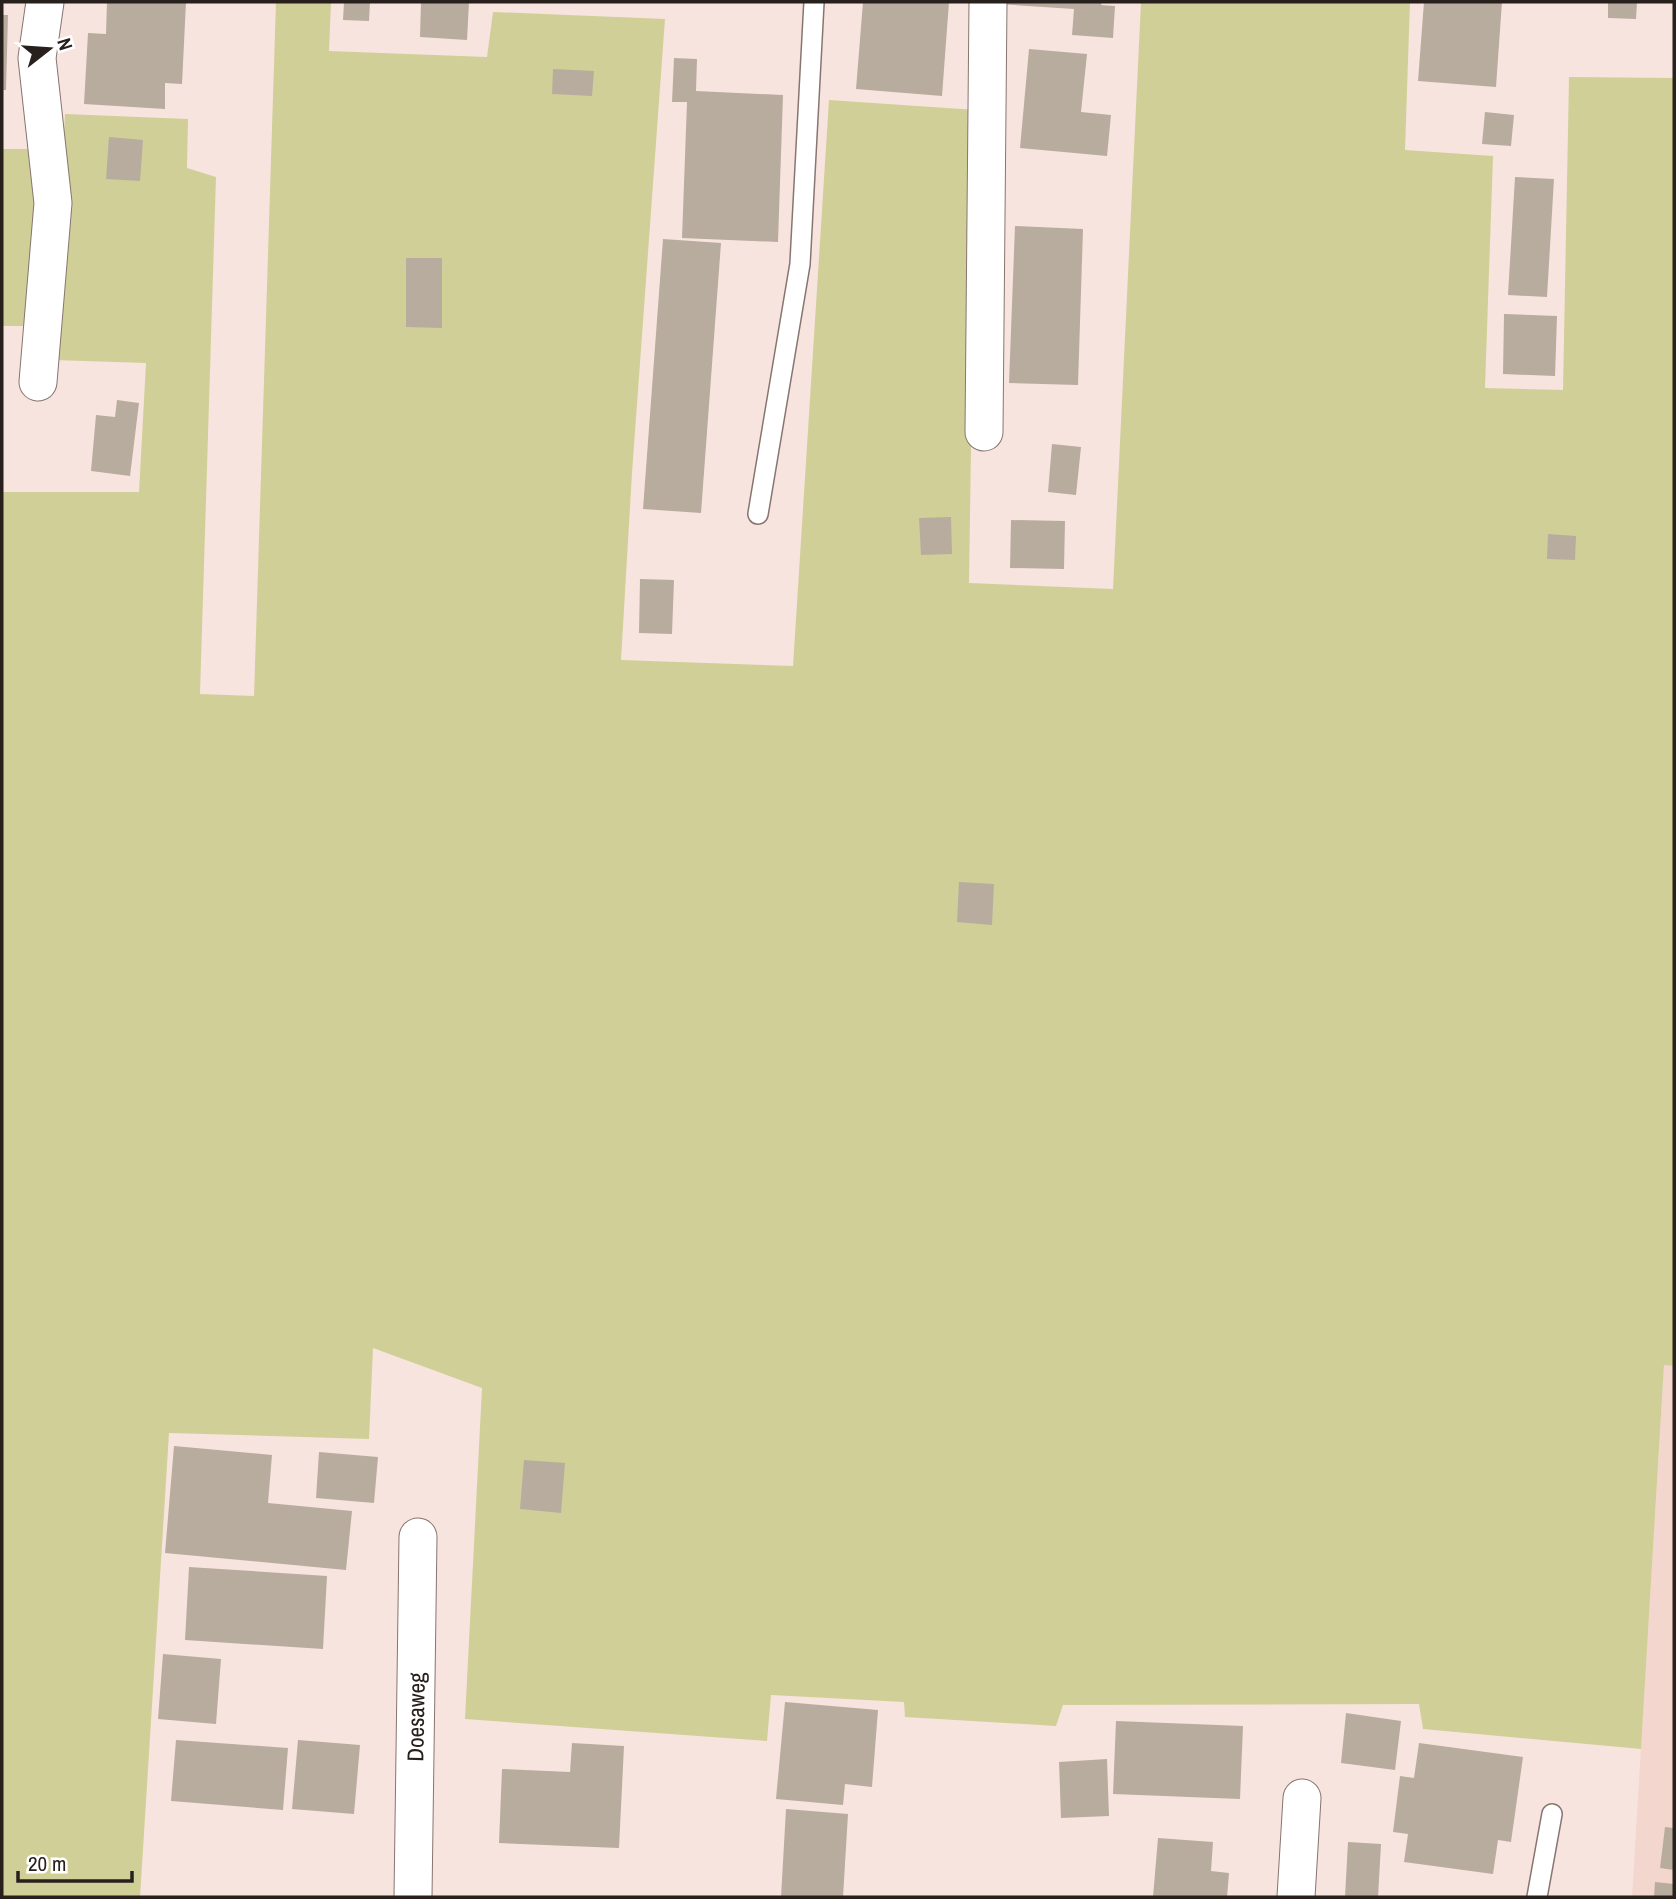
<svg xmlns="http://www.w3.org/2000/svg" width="1676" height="1899" font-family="'Archivo Narrow',sans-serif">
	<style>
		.built { fill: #f3d6cd }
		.green { fill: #d1cf98 }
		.building { fill: #b8ac9e }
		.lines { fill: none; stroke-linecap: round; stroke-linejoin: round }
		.service-casing { stroke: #87756f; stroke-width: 22 }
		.minor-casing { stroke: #87756f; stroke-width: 39 }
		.service { stroke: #fff; stroke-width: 19 }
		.minor { stroke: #fff; stroke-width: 37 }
		.labels { text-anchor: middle; stroke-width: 7; stroke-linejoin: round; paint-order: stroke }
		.street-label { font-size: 23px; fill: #27201d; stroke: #fff }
	</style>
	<rect width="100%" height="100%" fill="#f8e4de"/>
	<path class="built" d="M1664 1365 1674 1366V1897H1632Z"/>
	<path class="green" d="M276 2H331L329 51 487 57 493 12 665 19 632 473 621 660 793 666 829 100 976 110 969 583 1113 589 1141 2H1410L1405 150 1493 156 1485 388 1563 390 1569 77 1674 78V1366L1664 1365 1641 1749 1423 1729 1419 1704 1063 1705 1056 1726 905 1717 904 1702 771 1695 767 1741 465 1719 482 1388 373 1348 369 1439 169 1433 140 1897H2V492H139L146 363 53 360 65 114 188 119 187 168 216 177 200 694 254 696Z
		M2 149H29L37 193 29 326H2Z"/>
	<path class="building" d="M107 2H186L182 84 165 83V109L84 104 88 33 106 34Z
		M344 2H370L369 21 343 20Z
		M421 2H469L467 40 420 37Z
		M863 2H949L942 96 856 89Z
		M999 2H1102L1101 5 1115 6 1113 38 1072 35 1074 9 999 4Z
		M1424 2H1502L1496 87 1418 81Z
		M1608 2H1637L1636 19 1608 18Z
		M2 15H8L6 90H2Z
		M1029 49 1087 54 1081 112 1111 115 1107 156 1020 148Z
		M674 58 697 59 696 91 783 95 778 242 682 238 687 102H672Z
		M553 69 594 71 592 96 552 94Z
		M1485 112 1514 115 1511 146 1482 144Z
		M109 137 143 140 140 181 106 179Z
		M1515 177 1554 179 1547 297 1508 295Z
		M1015 226 1083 229 1078 385 1009 383Z
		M663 239 721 243 701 513 643 509Z
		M406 258H442V328L406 327Z
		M1504 314 1557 316 1555 376 1503 374Z
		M117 400 139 403 130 476 91 471 96 415 115 417Z
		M1052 444 1081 447 1076 495 1048 492Z
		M951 517 952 554 921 555 919 518Z
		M1011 520 1065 521 1064 569 1010 568Z
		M1548 534 1576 536 1575 560 1547 559Z
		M640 579 674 580 672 634 639 633Z
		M959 882 994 884 992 925 957 922Z
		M174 1446 272 1455 268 1503 352 1511 346 1570 165 1553Z
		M319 1452 378 1457 374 1503 316 1498Z
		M524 1460 565 1463 561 1513 520 1509Z
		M189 1567 327 1576 323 1649 185 1640Z
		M163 1654 221 1659 216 1724 158 1719Z
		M785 1702 878 1710 872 1787 845 1784 843 1805 776 1799Z
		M1346 1713 1401 1721 1395 1770 1341 1763Z
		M1116 1721 1243 1726 1240 1799 1113 1794Z
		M176 1740 288 1748 283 1810 171 1801Z
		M298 1740 360 1745 354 1814 292 1809Z
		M572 1743 624 1746 619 1848 499 1843 502 1769 570 1772Z
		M1419 1743 1523 1757 1511 1842 1498 1840 1493 1874 1404 1862 1408 1834 1393 1832 1400 1776 1414 1778Z
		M1107 1759 1109 1816 1061 1818 1059 1762Z
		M786 1809 848 1814 843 1897H781Z
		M1665 1827 1674 1828V1870L1660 1868Z
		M1158 1838 1213 1842 1211 1871 1229 1873 1227 1897H1153Z
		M1348 1842 1381 1844 1378 1897H1345Z
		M1655 1882 1674 1884V1897H1654Z"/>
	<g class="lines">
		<g class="service-casing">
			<path id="service" d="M758 514 800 264 814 2
				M1537 1897 1552 1814"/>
		</g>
		<g class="minor-casing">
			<path id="minor" d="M38 382 53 203 37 58 45 2
				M984 432 988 2
				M413 1897 418 1537
				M1296 1897 1302 1798"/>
		</g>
		<use href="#service" class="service"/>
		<use href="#minor" class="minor"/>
	</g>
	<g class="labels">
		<g class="street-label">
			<text transform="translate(416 1717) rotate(-89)" y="8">Doesaweg</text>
		</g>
	</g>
	<rect width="1676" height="1899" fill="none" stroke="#27201d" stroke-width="7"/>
	<g transform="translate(49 49) rotate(73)" stroke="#ffffff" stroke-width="5" paint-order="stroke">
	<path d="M0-5L12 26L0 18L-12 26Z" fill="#27201d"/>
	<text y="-10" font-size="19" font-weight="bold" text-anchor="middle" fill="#27201d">N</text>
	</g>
	<path d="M18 1871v10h114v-10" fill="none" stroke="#27201d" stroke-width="3.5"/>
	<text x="28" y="1871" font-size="21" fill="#27201d" stroke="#ffffff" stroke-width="5" paint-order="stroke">20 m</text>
</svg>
